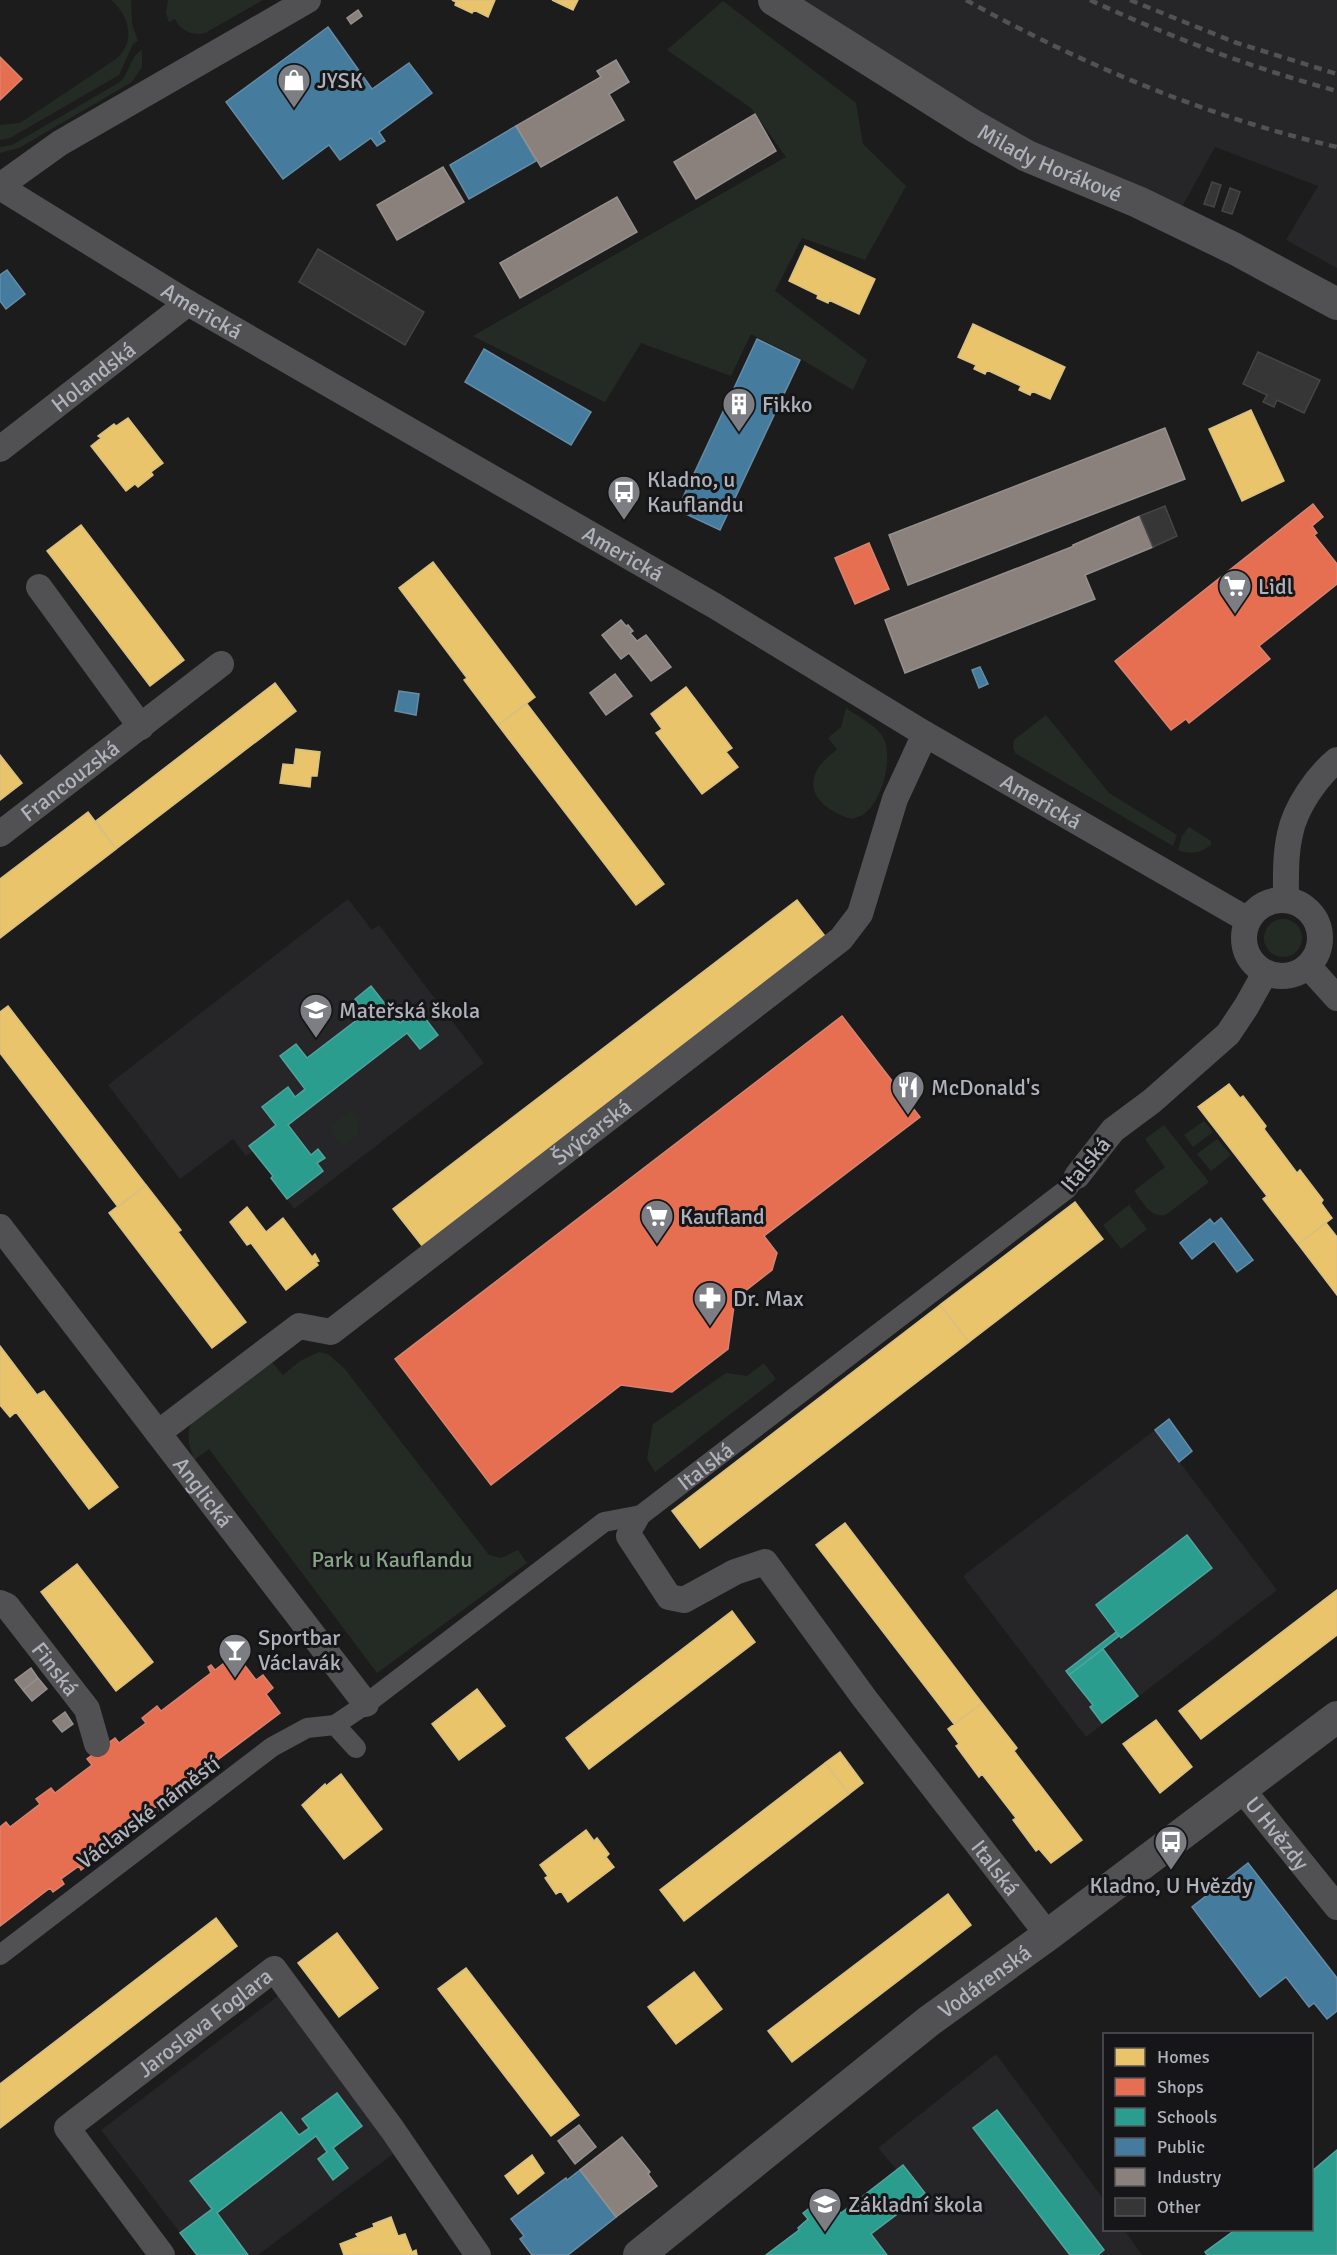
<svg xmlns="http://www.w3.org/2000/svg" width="1337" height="2255" font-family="Signika,sans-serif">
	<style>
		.built { fill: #262628 }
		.green { fill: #242b25 }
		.homes { fill: #e9c46a; stroke: #d8bf82; stroke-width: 1.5 }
		.shops { fill: #e76f51; stroke: #d68371; stroke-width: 1.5 }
		.schools { fill: #2a9d8f; stroke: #52a39c; stroke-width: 1.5 }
		.public { fill: #457b9d; stroke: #658ca6; stroke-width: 1.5 }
		.industry { fill: #8a817c; stroke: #95908f; stroke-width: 1.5 }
		.building { fill: #363637; stroke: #454548; stroke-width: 1.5 }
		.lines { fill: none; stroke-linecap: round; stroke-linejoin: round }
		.pedestrian { stroke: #515154; stroke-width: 20 }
		.minor { stroke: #515154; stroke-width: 26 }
		.tertiary { stroke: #515154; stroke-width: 32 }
		.rail { stroke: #525254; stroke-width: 4.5; stroke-dasharray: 8 6; stroke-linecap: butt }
		.labels { text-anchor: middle; stroke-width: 6; stroke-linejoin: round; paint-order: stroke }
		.poi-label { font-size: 22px; fill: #afb2bb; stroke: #161618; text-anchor: start }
		.street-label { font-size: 22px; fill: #afb2bb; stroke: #161618 }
		.park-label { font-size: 22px; fill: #88a489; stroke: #161618 }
	</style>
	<rect width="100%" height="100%" fill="#1c1c1c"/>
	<path class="built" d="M803 0H1337V268L1286 240 1318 186 1215 147 1178 214 954 105Z
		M348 899 372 930 379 925 484 1063 294 1209 271 1178 273 1176 254 1151 246 1156 233 1139 180 1179 108 1085Z
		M1155 1430 1277 1590 1086 1737 963 1576Z
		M278 1996 401 2148 258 2255H197L101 2130Z
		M996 2054 1104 2200V2230H1124L1142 2255H766L799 2230 798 2228 808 2219 803 2213 816 2203 821 2210 831 2202 841 2213 897 2170 878 2148Z"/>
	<path class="green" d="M111 0H131L132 24 138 41 133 44 119 75 10 138 0 140V125L20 123 116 59C136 42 130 16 111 0Z
		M168 0H263L205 33C192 36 181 31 175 19L169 22 166 13Z
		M723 1 856 103 863 144 906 186 865 260 802 238 775 291 867 360 853 390 801 359 751 334 731 376 641 343 605 402 473 336 786 157 751 108 667 50Z
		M142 50V67L132 82 19 148 0 153V147L12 145 120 82C130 73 130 56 142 50Z
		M846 708C857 716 873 724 881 734 895 752 883 800 865 813 862 816 856 817 852 819 831 813 803 796 817 770 821 762 831 755 837 749L828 738 841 727Z
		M1046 715 1109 793 1177 835 1173 846 1015 753 1013 747 1014 740Z
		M1189 827 1211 841V845C1200 853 1191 855 1178 850L1182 836Z
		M1264 938a19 19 0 1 1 38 0a19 19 0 1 1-38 0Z
		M351 1111 360 1120 357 1134 344 1147 332 1133V1125Z
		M1204 1121 1213 1132 1193 1147 1184 1135Z
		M1164 1125 1209 1182 1167 1214C1151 1220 1143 1202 1134 1191L1165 1167 1145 1139Z
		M1217 1139 1231 1155 1211 1171 1197 1154Z
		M1129 1205 1147 1229 1121 1249 1103 1225Z
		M319 1352 328 1354 344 1368 489 1555 501 1558 518 1550 527 1563 377 1673 209 1449 194 1460C191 1450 186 1437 190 1427 197 1408 251 1374 270 1360L283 1375 300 1361Z
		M764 1363 776 1379 655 1472 647 1459 653 1424 726 1373 747 1376Z"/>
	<path class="homes" d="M452 0H495L488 17 474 10 472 13 455 5 456 2Z
		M552 0H578L573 10Z
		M805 246 875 279 859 314 829 300 828 303 817 298 818 295 789 281Z
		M973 324 1065 367 1050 399 1032 391 1030 395 1019 390 1021 386 987 370 985 374 974 369 976 365 958 357Z
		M1251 410 1284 481 1242 501 1209 429Z
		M128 418 163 463 151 472 153 475 138 487 135 484 126 491 91 446 101 438 98 436 114 424 116 426Z
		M81 525 184 660 150 686 47 551Z
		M433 562 535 697 498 725 464 680 467 678 399 588Z
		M275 683 296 711 116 849 96 821Z
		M686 687 732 748 726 752 738 767 702 794 656 733 662 729 651 714Z
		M527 704 664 884 636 905 498 725Z
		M296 749 320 752 317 776H311L310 787 280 783 283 764 294 765Z
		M0 755 22 783 0 800Z
		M88 812 116 849 0 938V879Z
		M797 900 825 936 423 1247 393 1209Z
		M8 1006 146 1185 118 1207 0 1053V1012Z
		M1229 1084 1240 1098 1243 1096 1266 1126 1264 1129 1297 1173 1300 1170 1323 1200 1321 1203 1332 1218 1298 1244 1263 1199 1267 1196 1198 1107Z
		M146 1185 181 1230 178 1232 246 1322 212 1348 109 1213Z
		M1075 1202 1103 1239 969 1342 940 1305Z
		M247 1207 266 1232 283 1218 312 1257 315 1254 319 1261 316 1262 318 1265 286 1290 251 1243 247 1245 230 1222Z
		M1326 1223 1337 1237V1295L1298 1244Z
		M940 1305 969 1342 700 1548 672 1511Z
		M0 1346 37 1395 44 1391 118 1487 89 1509 16 1412 10 1417 0 1405Z
		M845 1523 982 1703 954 1724 816 1545Z
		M77 1564 153 1662 116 1691 41 1592Z
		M1337 1590V1635L1201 1739 1179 1711Z
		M732 1611 755 1642 589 1769 566 1738Z
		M477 1689 505 1726 459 1760 432 1724Z
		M982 1703 1017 1748 1014 1751 1082 1840 1051 1863 1039 1849 1036 1851 1013 1820 1016 1818 982 1774 979 1777 956 1746 959 1744 948 1729Z
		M1156 1720 1192 1767 1160 1793 1123 1744Z
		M840 1752 863 1783 849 1794 825 1763Z
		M825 1763 849 1794 684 1921 660 1890Z
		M341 1774 382 1829 344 1859 302 1805 325 1784 326 1786Z
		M586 1830 594 1841 597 1838 609 1854 606 1857 614 1867 568 1902 561 1891 556 1894 545 1878 548 1876 540 1865Z
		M948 1894 971 1925 792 2062 768 2031Z
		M216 1918 237 1946 0 2128V2084Z
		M337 1933 378 1988 339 2017 298 1963Z
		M466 1968 579 2115 551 2136 438 1989Z
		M694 1972 722 2009 676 2044 648 2007Z
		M532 2155 544 2173 518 2194 505 2176Z
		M391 2217 398 2236 405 2234 412 2252 416 2250 417 2255H344L340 2244 358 2237 356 2234 374 2227 373 2224Z"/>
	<path class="shops" d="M0 57 22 79 0 100Z
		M1313 504 1323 517 1312 526 1317 533 1314 535 1337 564V584L1259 646 1270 659 1189 723 1186 719 1171 730 1115 661Z
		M869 543 889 589 855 604 835 558Z
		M842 1016 920 1117 764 1236 777 1253 772 1270 735 1299 728 1349 672 1392 621 1385 491 1485 395 1359Z
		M236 1654 256 1680 263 1675 273 1688 266 1694 280 1713 196 1776 199 1780 188 1788 186 1784 167 1797 171 1801 159 1810 157 1806 89 1858 91 1862 81 1870 79 1866 61 1879 64 1884 53 1892 50 1888 0 1926V1827L6 1822 10 1827 40 1804 36 1799 51 1788 55 1793 92 1765 87 1759 115 1738 119 1743 146 1723 142 1718 157 1706 161 1711 211 1673 208 1667 211 1665 215 1670Z"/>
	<path class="schools" d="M371 986 400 1023 418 1009 438 1035 420 1049 407 1033 288 1125 311 1155 318 1149 325 1158 317 1163 323 1171 287 1199 271 1178 273 1176 249 1146 276 1125 262 1107 288 1087 295 1097 305 1089 280 1056 296 1044 307 1058 366 1013 355 999Z
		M1187 1535 1212 1568 1121 1638 1096 1605Z
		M1116 1632 1119 1636 1069 1675 1066 1671Z
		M1103 1649 1138 1696 1102 1723 1090 1707 1093 1705 1069 1675Z
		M337 2093 362 2126 333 2148 348 2168 333 2180 318 2159 327 2152 316 2136 217 2213 248 2255H197L180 2233 212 2209 190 2181 281 2112 299 2135 309 2128 302 2119Z
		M997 2110 1104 2250 1098 2255H1070L973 2128Z
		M1337 2150V2255H1207L1205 2252 1235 2230H1312V2171Z
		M903 2165 925 2193 871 2234 887 2255H766L799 2230 798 2228 808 2219 803 2213 816 2203 821 2210 831 2202 841 2213Z"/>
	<path class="public" d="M328 27 372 89 409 63 432 93 379 132 385 141 377 146 371 138 340 160 329 145 283 179 226 102Z
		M516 126 536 161 469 199 450 165Z
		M7 270 25 294 6 309 0 301V275Z
		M757 339 800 360 720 530 677 510Z
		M484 349 591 412 571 445 465 382Z
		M980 667 988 684 979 688 972 670Z
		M399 691 419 694 416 715 395 711Z
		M1221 1218 1253 1260 1237 1272 1214 1241 1192 1259 1180 1243 1210 1219 1214 1224Z
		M1169 1419 1192 1451 1179 1462 1155 1430Z
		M1248 1863 1337 1978V2011L1327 2019 1314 2003 1309 2007 1286 1977 1260 1997 1192 1907Z
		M580 2170 616 2217 568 2255H532L520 2239 524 2236 511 2219 566 2178 567 2180Z"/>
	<path class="industry" d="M358 10 362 16 351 24 347 18Z
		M616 60 629 82 609 94 624 120 541 167 516 126 601 77 597 71Z
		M755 114 776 151 696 199 674 162Z
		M443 167 464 202 397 240 377 205Z
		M617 197 637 232 520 298 500 263Z
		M1165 428 1185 479 908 585 889 535Z
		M1140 516 1153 547 1085 575 1095 599 905 673 885 620 1074 546 1073 545Z
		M621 620 626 626 628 625 633 631 630 633 637 641 646 635 671 667 651 681 629 653 621 659 602 635Z
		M615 674 632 696 606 715 590 693Z
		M31 1668 38 1678 23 1690 15 1680Z
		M38 1678 47 1689 32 1701 23 1690Z
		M65 1712 73 1724 62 1732 53 1721Z
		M579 2125 596 2147 575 2164 558 2141Z
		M622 2137 650 2172 648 2174 657 2186 616 2217 580 2170Z"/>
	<path class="building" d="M1212 182 1221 185 1214 207 1204 204Z
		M1230 188 1240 192 1232 214 1222 211Z
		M318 249 424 312 405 345 299 282Z
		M1258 352 1320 380 1304 413 1277 400 1274 407 1263 402 1267 395 1243 384Z
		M1165 506 1177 536 1153 547 1140 516Z"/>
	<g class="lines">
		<g class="pedestrian">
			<path id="s1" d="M629 1536 641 1515 1067 1189 1077 1176"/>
			<path d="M356 1748 335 1725 366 1704 604 1522 641 1515"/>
			<path d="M0 1955 272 1747 307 1728 335 1725"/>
		</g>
		<g class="minor">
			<path d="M0 186 60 143 308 0"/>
			<path id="s2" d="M0 187 188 303 715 606 925 734 1248 920"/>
			<path id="s3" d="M0 449 188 303"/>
			<path d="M39 587 141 727"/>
			<path id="s4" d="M0 834 221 664"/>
			<circle cx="1282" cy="938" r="38"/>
			<path d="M1286 900C1286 878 1285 856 1290 834 1295 808 1317 776 1337 760"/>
			<path d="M1308 966 1337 998"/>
			<path d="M1077 1176 1113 1130 1152 1101 1228 1034 1246 1007 1265 973"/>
			<path id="s5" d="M0 1227 366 1704"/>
			<path id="s6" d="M158 1433 299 1326 331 1332 841 939 860 914 895 799 925 734"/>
			<path id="s7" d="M629 1536 669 1597 684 1600 735 1572 765 1562 865 1699 1048 1935"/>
			<path id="s8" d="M0 1603 7 1606 87 1709 97 1744"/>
			<path id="s9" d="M1241 1788 1337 1907"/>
			<path id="s10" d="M162 2255 67 2128 274 1969 392 2129 478 2255"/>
		</g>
		<g class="tertiary">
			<path id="s11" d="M774 0 974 126 1027 156 1138 202 1235 249 1337 304"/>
			<path id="s12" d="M639 2255 929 2021 1048 1935 1337 1717"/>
		</g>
		<path class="rail" d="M966 0C1083 65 1207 117 1337 147
			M1090 0C1170 37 1252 68 1337 91
			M1130 0 1234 42 1337 74"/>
	</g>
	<defs>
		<g id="shop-pin" transform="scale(1.725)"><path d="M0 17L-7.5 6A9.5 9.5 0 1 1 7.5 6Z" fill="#7c7e83" stroke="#161618"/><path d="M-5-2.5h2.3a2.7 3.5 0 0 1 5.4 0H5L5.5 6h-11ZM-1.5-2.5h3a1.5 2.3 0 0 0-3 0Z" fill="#fff"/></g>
		<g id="building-pin" transform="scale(1.725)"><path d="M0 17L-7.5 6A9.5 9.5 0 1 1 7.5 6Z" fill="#7c7e83" stroke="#161618"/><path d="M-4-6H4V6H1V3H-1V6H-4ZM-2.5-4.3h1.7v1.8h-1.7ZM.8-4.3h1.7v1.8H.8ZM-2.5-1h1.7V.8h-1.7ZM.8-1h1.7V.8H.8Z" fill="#fff"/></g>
		<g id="bus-pin" transform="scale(1.725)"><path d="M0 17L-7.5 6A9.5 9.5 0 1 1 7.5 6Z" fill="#7c7e83" stroke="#161618"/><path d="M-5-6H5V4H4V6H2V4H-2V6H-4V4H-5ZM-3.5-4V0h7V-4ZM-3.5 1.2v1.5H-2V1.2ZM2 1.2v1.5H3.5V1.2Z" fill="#fff"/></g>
		<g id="supermarket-pin" transform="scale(1.725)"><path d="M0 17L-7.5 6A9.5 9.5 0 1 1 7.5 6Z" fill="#7c7e83" stroke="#161618"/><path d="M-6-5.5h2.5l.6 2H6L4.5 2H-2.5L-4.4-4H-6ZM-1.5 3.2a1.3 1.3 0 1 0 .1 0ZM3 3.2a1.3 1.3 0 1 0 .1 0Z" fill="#fff"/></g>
		<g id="school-pin" transform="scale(1.725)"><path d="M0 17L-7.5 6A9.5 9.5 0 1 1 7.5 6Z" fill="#7c7e83" stroke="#161618"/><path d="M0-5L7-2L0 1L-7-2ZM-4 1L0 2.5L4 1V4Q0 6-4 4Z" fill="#fff"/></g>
		<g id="restaurant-pin" transform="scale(1.725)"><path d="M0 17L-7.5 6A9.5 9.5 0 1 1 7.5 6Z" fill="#7c7e83" stroke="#161618"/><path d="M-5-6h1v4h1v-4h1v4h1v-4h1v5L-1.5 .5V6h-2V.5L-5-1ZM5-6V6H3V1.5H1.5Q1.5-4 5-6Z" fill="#fff"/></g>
		<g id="pharmacy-pin" transform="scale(1.725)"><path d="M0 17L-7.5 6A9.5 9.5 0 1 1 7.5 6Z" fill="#7c7e83" stroke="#161618"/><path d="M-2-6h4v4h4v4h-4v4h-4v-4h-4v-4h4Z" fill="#fff"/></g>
		<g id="bar-pin" transform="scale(1.725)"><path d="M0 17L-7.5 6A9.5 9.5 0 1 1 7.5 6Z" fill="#7c7e83" stroke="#161618"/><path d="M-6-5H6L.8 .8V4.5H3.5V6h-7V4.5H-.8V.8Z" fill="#fff"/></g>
	</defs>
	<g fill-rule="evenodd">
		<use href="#shop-pin" x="294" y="80"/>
		<use href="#building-pin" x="739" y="404"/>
		<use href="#bus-pin" x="624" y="492"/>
		<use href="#supermarket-pin" x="1235" y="586"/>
		<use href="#school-pin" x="316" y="1010"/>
		<use href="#restaurant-pin" x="908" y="1087"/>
		<use href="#supermarket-pin" x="657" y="1216"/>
		<use href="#pharmacy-pin" x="710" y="1298"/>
		<use href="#bar-pin" x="235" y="1650"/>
		<use href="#bus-pin" x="1171" y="1842"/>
		<use href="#school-pin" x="825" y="2204"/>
	</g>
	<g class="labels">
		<g class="poi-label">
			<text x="317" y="88">JYSK</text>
			<text x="762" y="412">Fikko</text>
			<text x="647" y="487">Kladno, u<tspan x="647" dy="25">Kauflandu</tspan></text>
			<text x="1258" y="594">Lidl</text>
			<text x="339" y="1018">Mateřská škola</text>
			<text x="931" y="1095">McDonald's</text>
			<text x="680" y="1224">Kaufland</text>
			<text x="733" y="1306">Dr. Max</text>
			<text x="258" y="1645">Sportbar<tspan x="258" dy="25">Václavák</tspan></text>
			<text x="1171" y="1893" text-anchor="middle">Kladno, U Hvězdy</text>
			<text x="848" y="2212">Základní škola</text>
		</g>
		<g class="street-label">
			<text dy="8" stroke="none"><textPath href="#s11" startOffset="321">Milady Horákové</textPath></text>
			<text dy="8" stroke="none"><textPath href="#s2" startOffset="237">Americká</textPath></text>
			<text dy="8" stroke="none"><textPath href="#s3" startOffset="118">Holandská</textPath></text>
			<text dy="8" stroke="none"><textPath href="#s2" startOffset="723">Americká</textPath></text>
			<text dy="8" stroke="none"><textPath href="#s4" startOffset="88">Francouzská</textPath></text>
			<text dy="8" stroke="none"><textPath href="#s2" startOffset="1209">Americká</textPath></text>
			<text dy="8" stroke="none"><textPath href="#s6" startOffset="538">Švýcarská</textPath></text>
			<text transform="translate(1085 1164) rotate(-50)" y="8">Italská</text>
			<text dy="8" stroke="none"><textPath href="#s1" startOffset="105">Italská</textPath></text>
			<text dy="8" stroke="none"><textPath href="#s5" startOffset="334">Anglická</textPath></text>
			<text dy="8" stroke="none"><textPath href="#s8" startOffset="87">Finská</textPath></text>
			<text transform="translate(148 1812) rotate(-37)" y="8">Václavské náměstí</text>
			<text dy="8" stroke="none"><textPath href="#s9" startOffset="58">U Hvězdy</textPath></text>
			<text dy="8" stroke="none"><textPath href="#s7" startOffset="561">Italská</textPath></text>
			<text dy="8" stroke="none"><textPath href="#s12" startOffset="441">Vodárenská</textPath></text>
			<text dy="8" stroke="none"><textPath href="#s10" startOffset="332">Jaroslava Foglara</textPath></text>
		</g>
		<g class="park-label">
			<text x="392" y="1567">Park u Kauflandu</text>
		</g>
	</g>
	<rect x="1103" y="2033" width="210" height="198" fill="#161618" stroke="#535459" stroke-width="1.5"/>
	<rect x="1115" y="2048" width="30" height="18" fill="#e9c46a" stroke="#535459" stroke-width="1.5"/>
	<text x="1157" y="2063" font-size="18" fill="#afb2bb">Homes</text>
	<rect x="1115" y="2078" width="30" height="18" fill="#e76f51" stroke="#535459" stroke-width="1.5"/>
	<text x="1157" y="2093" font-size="18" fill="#afb2bb">Shops</text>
	<rect x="1115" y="2108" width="30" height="18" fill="#2a9d8f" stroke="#535459" stroke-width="1.5"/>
	<text x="1157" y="2123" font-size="18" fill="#afb2bb">Schools</text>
	<rect x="1115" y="2138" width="30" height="18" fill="#457b9d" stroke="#535459" stroke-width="1.5"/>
	<text x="1157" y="2153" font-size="18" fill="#afb2bb">Public</text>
	<rect x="1115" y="2168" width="30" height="18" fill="#8a817c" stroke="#535459" stroke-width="1.5"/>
	<text x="1157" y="2183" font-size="18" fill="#afb2bb">Industry</text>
	<rect x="1115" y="2198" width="30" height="18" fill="#363637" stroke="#535459" stroke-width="1.5"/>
	<text x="1157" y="2213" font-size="18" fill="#afb2bb">Other</text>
</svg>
